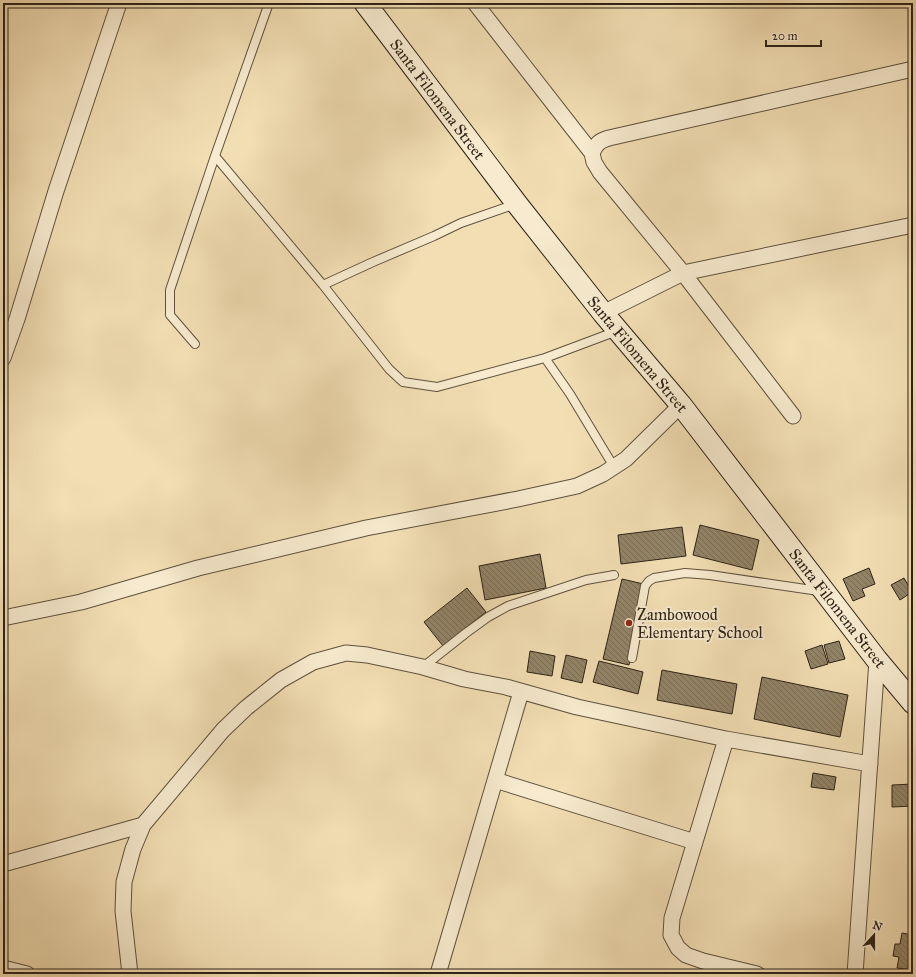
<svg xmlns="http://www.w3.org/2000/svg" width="916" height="977" font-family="'IM FELL Great Primer',serif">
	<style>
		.building { fill: url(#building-back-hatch); stroke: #2d2217 }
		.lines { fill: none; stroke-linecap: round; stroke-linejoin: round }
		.service-casing { stroke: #5e513e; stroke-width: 10 }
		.minor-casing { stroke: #5e513e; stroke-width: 17 }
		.secondary-casing { stroke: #2d2217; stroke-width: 23 }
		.service { stroke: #f7eace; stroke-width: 8 }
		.minor { stroke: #f7eace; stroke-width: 15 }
		.secondary { stroke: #f7eace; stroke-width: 21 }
		.poi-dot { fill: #8f2418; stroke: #f7eace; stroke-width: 1.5 }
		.labels { text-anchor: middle; stroke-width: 4; stroke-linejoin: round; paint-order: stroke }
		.street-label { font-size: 16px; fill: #2d2217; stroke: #f7eace }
		.poi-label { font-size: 16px; fill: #2d2217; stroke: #f7eace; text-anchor: start }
	</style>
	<defs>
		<pattern id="building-back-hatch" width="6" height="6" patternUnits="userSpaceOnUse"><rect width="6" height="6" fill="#938468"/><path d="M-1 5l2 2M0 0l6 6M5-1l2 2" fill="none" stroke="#786c55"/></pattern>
	</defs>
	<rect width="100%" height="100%" fill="#f2deb3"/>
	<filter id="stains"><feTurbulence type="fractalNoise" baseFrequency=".005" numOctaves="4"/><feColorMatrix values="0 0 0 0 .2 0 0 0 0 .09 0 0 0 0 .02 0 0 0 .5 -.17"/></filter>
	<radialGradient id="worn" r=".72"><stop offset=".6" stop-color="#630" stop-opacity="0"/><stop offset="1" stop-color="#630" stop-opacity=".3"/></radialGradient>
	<path class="building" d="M700 525 759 540 752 570 693 555Z
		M682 527 686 556 621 564 618 535Z
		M540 554 546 588 485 600 479 566Z
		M869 568 875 584 862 589 865 596 853 601 843 579Z
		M904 578 912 592 900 600 891 585Z
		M622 579 648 585 629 665 603 659Z
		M467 588 486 612 443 646 424 622Z
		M839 641 845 659 829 663 824 645Z
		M822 645 828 664 811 669 805 651Z
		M530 651 555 656 552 676 527 672Z
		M566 655 587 660 582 683 561 678Z
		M599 661 643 672 638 694 593 682Z
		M662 670 737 684 732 714 657 700Z
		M762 677 848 695 840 737 754 719Z
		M813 773 836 777 834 790 811 787Z
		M913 784V806L892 807V785Z
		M902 933 913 935V970L897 968 899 957 893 956 895 944H900Z"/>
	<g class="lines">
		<g class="service-casing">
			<path id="service" d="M215 156 323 285 389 369 403 382 437 387 545 358 570 394 614 467
				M323 285 373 262 434 236 461 223 516 204
				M195 344 170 315V290L215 156 269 3
				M545 358 617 331
				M632 658 645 586 649 581 654 578 685 573 710 575 819 591
				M423 667 466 633 488 617 508 606 586 580 614 575"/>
		</g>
		<g class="minor-casing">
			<path id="minor" d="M475 3 592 153 594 162 600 172 683 273 793 416
				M592 153C597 143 599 141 609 138L913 69
				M603 313 683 273 913 225
				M3 358 17 319 56 191 119 3
				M3 618 81 602 198 568 366 528 518 499 577 486 603 474 626 459 681 405
				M726 739 672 918 671 935 678 948 686 955 703 961 757 974
				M495 780 695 842
				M3 864 61 848 143 825
				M3 968 27 974
				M130 974 123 911 124 882 133 849 143 825 223 730 246 708 281 680 313 662 346 653 367 655 423 667 464 679 506 687 577 707 726 739 870 764
				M438 974 521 692
				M855 974 877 660"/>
		</g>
		<g class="secondary-casing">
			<path id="secondary" d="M365 3 517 204 603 313 681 405 877 660 913 703"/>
		</g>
		<use href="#service" class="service"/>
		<use href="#minor" class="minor"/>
		<use href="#secondary" class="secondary"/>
	</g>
	<circle class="poi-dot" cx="629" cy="623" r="4"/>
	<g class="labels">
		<g class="street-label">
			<text transform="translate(438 99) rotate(53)" y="6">Santa Filomena Street</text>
			<text transform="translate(638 354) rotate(50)" y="6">Santa Filomena Street</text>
			<text transform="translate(838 608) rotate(52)" y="6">Santa Filomena Street</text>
		</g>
		<g class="poi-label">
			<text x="637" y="620">Zambowood<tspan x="637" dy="18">Elementary School</tspan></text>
		</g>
	</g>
	<rect width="916" height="977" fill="none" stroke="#f2deb3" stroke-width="16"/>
	<rect x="4" y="4" width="908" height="969" fill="none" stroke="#2d2217" stroke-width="2"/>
	<rect x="8" y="8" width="900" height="961" fill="none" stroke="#2d2217"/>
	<g transform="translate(874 935) rotate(21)" stroke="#f7eace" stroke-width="3" paint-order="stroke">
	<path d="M0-3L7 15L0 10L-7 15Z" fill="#2d2217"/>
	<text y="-6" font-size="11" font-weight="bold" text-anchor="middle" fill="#2d2217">N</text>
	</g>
	<path d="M766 40v6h55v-6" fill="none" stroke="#2d2217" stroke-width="2"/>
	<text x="772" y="40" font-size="12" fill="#2d2217" stroke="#f7eace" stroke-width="3" paint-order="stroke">20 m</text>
	<rect width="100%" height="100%" filter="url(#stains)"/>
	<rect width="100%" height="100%" fill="url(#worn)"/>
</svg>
